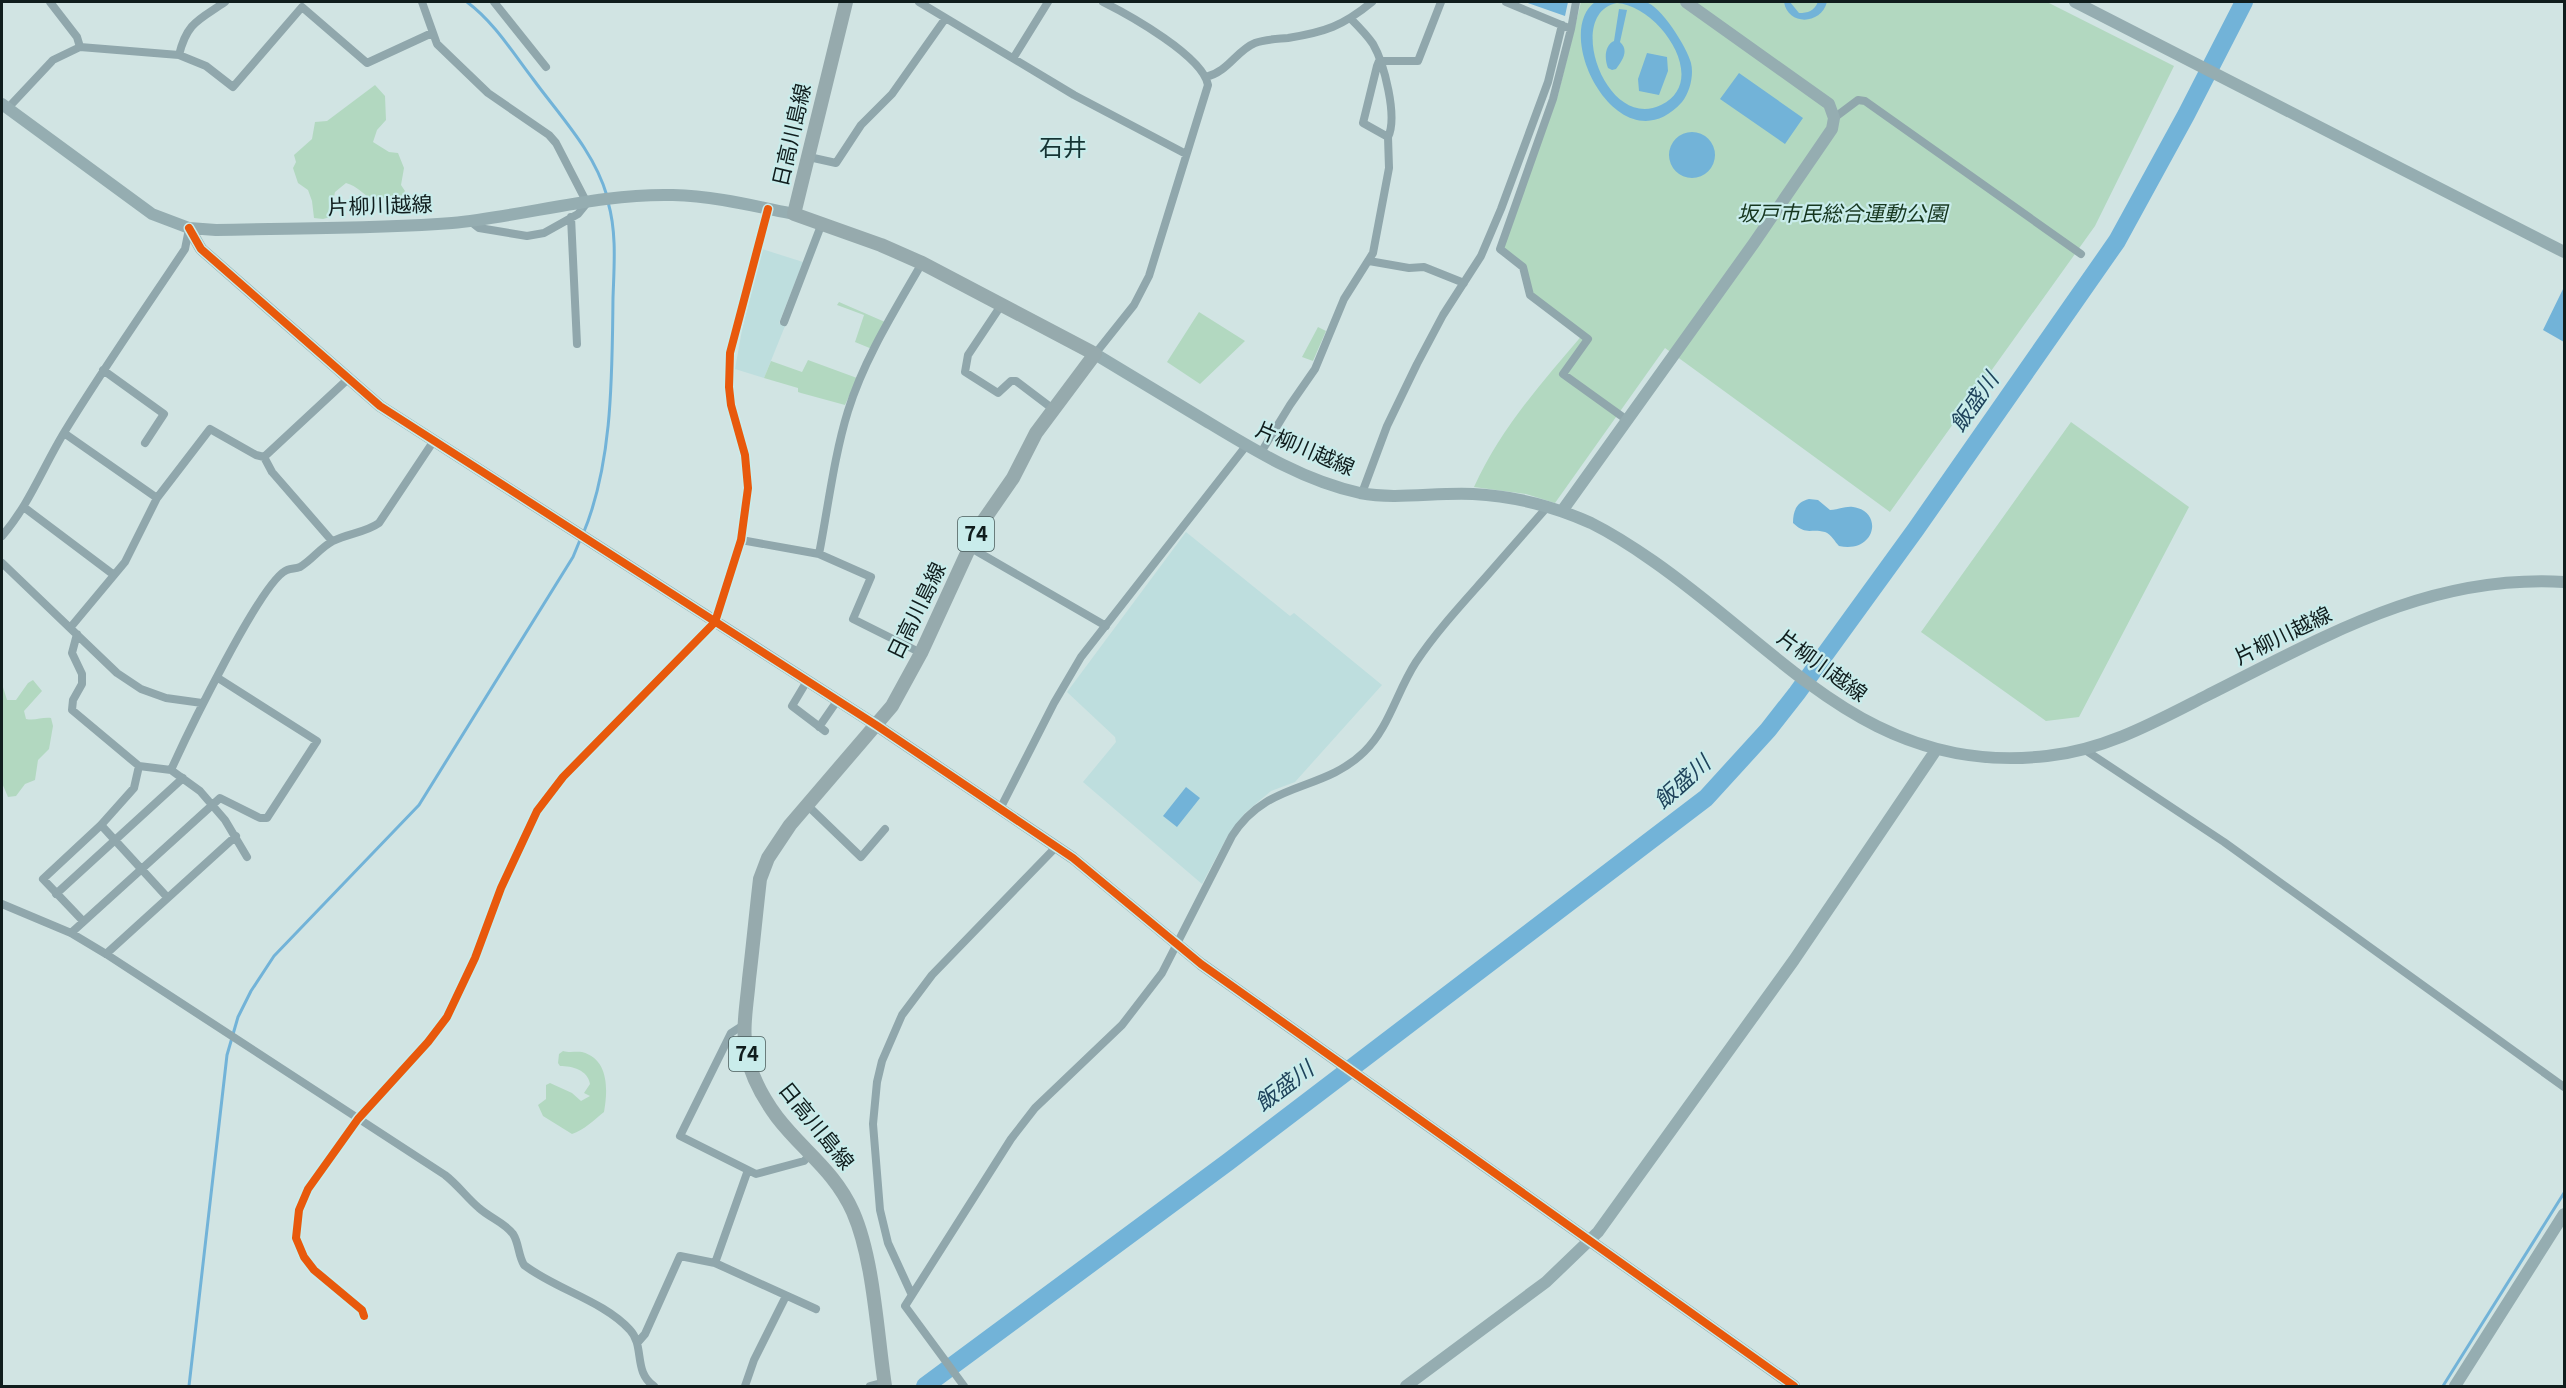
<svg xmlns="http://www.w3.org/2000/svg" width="2566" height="1388" font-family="Georgia,'Noto Sans JP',serif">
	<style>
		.built { fill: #bedede }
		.green { fill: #b2d8c0 }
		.water { fill: #72b3d8; fill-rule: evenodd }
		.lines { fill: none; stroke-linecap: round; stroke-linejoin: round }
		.stream { stroke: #72b3d8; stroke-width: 3 }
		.river { stroke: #72b3d8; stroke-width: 18 }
		.street { stroke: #90a7ac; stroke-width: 8 }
		.secondary { stroke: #95adb1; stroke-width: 12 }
		.primary { stroke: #96aaad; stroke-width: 14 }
		.cycleway-casing { stroke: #c9eceb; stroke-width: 11 }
		.cycleway { stroke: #e8590c; stroke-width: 8 }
		.labels { text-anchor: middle; stroke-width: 4.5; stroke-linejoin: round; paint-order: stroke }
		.shield { fill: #c9eceb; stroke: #485b5b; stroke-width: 1.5 }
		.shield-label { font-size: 20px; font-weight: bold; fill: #101d1d }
		.street-label { font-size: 21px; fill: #101d1d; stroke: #c9eceb }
		.park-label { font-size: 21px; font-style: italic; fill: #15361e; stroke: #c9eceb }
		.water-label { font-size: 22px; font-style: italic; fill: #1f435b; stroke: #c9eceb }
		.quarter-label { font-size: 24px; fill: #163434; stroke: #c9eceb }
	</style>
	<rect width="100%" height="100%" fill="#d1e4e3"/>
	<path class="built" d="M762 249 803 262 779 323 785 326 764 378 735 369 742 330Z
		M1186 532 1290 616 1294 613 1382 685 1295 782 1271 791 1245 813 1227 837 1202 884 1083 782 1116 742 1115 737 1067 692Z"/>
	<path class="green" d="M1581 2H2047L2174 66 2095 226 1890 512 1665 348 1555 503 1526 494 1474 487C1502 426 1541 384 1584 333L1532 294 1526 265 1503 248 1558 95Z
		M375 85 385 96 386 120 377 130 373 142 389 152 398 153 404 168 401 185 405 191 398 200H391L386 197 374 200C363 195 358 186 346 183L335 192 330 217 323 219 314 218 312 201 308 190 298 183 293 168 296 162 294 155 312 139 315 122 327 121Z
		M839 302 885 322 872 349 855 342 864 315 837 305Z
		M1199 312 1245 341 1200 384 1167 362Z
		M1318 327 1326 331 1313 361 1302 357Z
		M808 360 857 378 845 405 801 393 798 392V388L764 378 771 361 802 372Z
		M2071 422 2189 507 2079 717 2046 721 1921 632Z
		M33 680 42 691 24 711 26 719C35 721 42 717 51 718L53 726 49 749 38 760 35 780 25 784 16 796 8 797 2 783V684L7 700H16L28 683Z
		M563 1051C570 1053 576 1051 582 1052 609 1059 608 1090 604 1112 594 1120 584 1130 572 1134L543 1116 538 1105 546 1099V1085L550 1083 572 1093 581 1101 590 1096 584 1093 590 1084C588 1070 572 1066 560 1066L558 1063 559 1054Z"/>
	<path class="water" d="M1525 2H1568L1565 16Z
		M1595 2C1611 2 1630 0 1645 2 1661 5 1687 48 1691 63 1694 75 1690 92 1682 102 1621 170 1550 35 1595 2ZM1617 3C1659 6 1711 81 1661 105 1606 132 1564 13 1617 3Z
		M1784 2H1790L1799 13C1808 13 1814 11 1818 2H1827C1821 25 1788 26 1784 2Z
		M1619 9 1627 10 1620 42C1629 50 1623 60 1616 69L1612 70 1608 68C1604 58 1605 45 1614 41Z
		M1647 53 1667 57 1668 71 1659 95 1639 91 1638 79Z
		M1739 73 1803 118 1785 144 1720 99Z
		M1669 155a23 23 0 1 1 46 0a23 23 0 1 1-46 0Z
		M2564 287V342L2543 330Z
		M1809 499 1818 500 1830 510C1838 510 1845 506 1853 507 1884 511 1876 554 1839 546 1835 542 1831 534 1825 532 1810 528 1807 536 1793 523 1793 510 1797 502 1809 499Z
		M1186 787 1200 798 1177 827 1163 816Z"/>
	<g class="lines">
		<path class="stream" d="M467 2C494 22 513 53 533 79 560 116 594 151 607 196
			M583 534C613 463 612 374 613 298 614 267 617 233 608 202
			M189 1386 227 1055 238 1017 251 991 274 956 419 805 573 557 580 540
			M2443 1386 2564 1193"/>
		<path class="river" d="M925 1386 1228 1162 1706 798 1768 730 1797 693 1916 529 2117 241 2186 115 2244 2"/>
		<path class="street" d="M50 2 77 37 80 47
			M225 2C199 20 187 22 179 55L206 66 233 87 302 7 367 63 432 33
			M422 2 437 44 488 93 549 135 556 143 587 203 578 214 544 233 527 236 479 228 470 221
			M494 2 546 67
			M919 2 1074 95 1186 154
			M1506 2 1571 29 1576 2
			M1351 19C1359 27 1367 35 1373 44 1384 63 1398 117 1388 137
			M1571 29 1553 99 1500 249 1523 267 1530 295 1588 339 1563 374 1627 420
			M1014 57 1048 2
			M1206 77C1228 72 1237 50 1255 43 1265 39 1278 39 1288 38 1325 32 1343 26 1372 2
			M7 109 53 60 80 47 179 55
			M1834 118 1858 100 1865 101 2081 254
			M809 157 836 163 838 160 861 125 892 94 945 19
			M571 217 577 344
			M1369 261 1409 268 1424 267 1464 283
			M1002 304 968 355 965 372 998 393 1011 381H1016L1053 409
			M784 322 822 223
			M1095 354 1134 305 1149 276 1208 85C1203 56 1129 15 1103 2
			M103 370 164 414 145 443
			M64 433 157 498
			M1260 454 1290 405 1315 369 1344 299 1373 253 1389 168 1388 137 1363 123 1377 66 1379 61H1418L1441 2
			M264 457 348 379
			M1362 493 1387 426 1417 364 1443 315 1481 256 1501 209 1548 82 1562 25
			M25 508 114 575
			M2 536C29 505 43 467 65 431 103 369 145 309 185 249L189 229
			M741 540 819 554C828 508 834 456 848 411 864 359 895 310 922 263
			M971 548 1106 626
			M819 554 871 577 853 619 921 653
			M2 563 117 673 141 689 166 698 202 703
			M70 628 125 562 157 498 210 429 256 455 264 457 272 472 332 541
			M77 634 72 653 82 674V684L73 700 72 710 139 766 171 770 200 791 225 820 247 857
			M807 681 792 706 825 731
			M819 727 837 701
			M2085 750 2224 842 2564 1087
			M171 770C185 739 262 579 287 570 292 568 295 569 300 567 312 560 321 547 333 541 348 533 365 533 379 523L433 442
			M807 805 861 857 885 829
			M1000 809 1054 703 1081 657 1246 446
			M101 825 167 897
			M56 894 183 778
			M2 904 71 933 106 954 445 1175C458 1185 467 1198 479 1208 490 1218 504 1222 513 1234 519 1243 518 1255 524 1265 555 1289 604 1301 630 1330 645 1346 633 1372 654 1386
			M83 921 43 879 101 825 134 788 139 766
			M71 933 220 798 260 818H267L317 741 218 678
			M106 954 236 836
			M745 1024 731 1033 680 1136 756 1174 804 1161 812 1153
			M715 1263 748 1170
			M911 1293 888 1243 880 1210 873 1124 877 1082 882 1061 902 1015 932 975 1056 847
			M364 1316 362 1310 314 1270 304 1257 296 1238 299 1210 308 1189 358 1119 428 1042 447 1017 475 958 501 888 537 811 563 777 715 622 741 540 748 488 745 455 731 405 729 387 730 353 768 209
			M638 1342 645 1334 680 1256 715 1263 816 1309
			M745 1386 754 1360 786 1296
			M870 1386 885 1382
			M964 1386 905 1306 1011 1139 1035 1108 1122 1025 1162 973 1232 836C1267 780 1322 793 1364 752 1389 728 1397 691 1416 662 1436 632 1461 605 1485 578 1506 554 1527 530 1548 506"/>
		<path class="secondary" d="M2075 2 2564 252
			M2 104 152 214 189 228 216 230C294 228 375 229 452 223 526 216 599 193 673 195 714 196 754 206 794 214
			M189 228 201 249 380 406 876 725 1073 858 1201 964 1794 1386
			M1095 354C1132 376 1169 399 1206 421 1254 450 1304 481 1360 493 1397 500 1436 492 1473 494 1514 496 1553 506 1591 523 1613 534 1633 547 1653 561 1784 652 1869 776 2047 756 2105 750 2155 722 2206 696 2324 637 2428 574 2564 582
			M1562 511 1754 243 1832 129 1834 118 1829 104 1686 2
			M1406 1386 1546 1282 1598 1232 1794 960 1936 750
			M2455 1386 2564 1214"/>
		<path class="primary" d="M846 2 794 214 881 245 922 263 1095 354 1036 433 1013 478 979 527 921 653 892 706 790 825 768 858 760 879C756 913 753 946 749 979 747 1003 742 1028 746 1052 751 1076 763 1098 777 1117 803 1151 835 1171 853 1212 874 1260 877 1334 885 1386"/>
		<g class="cycleway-casing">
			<path id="cycleway" d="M189 228 201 249 380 406 876 725 1073 858 1201 964 1794 1386
				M364 1316 362 1310 314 1270 304 1257 296 1238 299 1210 308 1189 358 1119 428 1042 447 1017 475 958 501 888 537 811 563 777 715 622 741 540 748 488 745 455 731 405 729 387 730 353 768 209"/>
		</g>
		<use href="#cycleway" class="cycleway"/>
	</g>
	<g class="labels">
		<g class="shield">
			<rect x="958" y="517" width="36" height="34" rx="4.5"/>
			<rect x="729" y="1037" width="36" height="34" rx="4.5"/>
		</g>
		<g class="shield-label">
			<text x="976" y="541">74</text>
			<text x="747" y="1061">74</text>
		</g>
		<g class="street-label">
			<text transform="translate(792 135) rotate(-77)" y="7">日高川島線</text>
			<text transform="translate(380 206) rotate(-2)" y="7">片柳川越線</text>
			<text transform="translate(1305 449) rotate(23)" y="7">片柳川越線</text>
			<text transform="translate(917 611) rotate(-64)" y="7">日高川島線</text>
			<text transform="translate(2283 636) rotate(-26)" y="7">片柳川越線</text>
			<text transform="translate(1822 666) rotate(36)" y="7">片柳川越線</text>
			<text transform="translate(816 1126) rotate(51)" y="7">日高川島線</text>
		</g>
		<g class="park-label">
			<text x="1842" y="221">坂戸市民総合運動公園</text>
		</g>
		<g class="water-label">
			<text transform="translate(1974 402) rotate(-55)" y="8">飯盛川</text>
			<text transform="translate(1682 782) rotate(-42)" y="8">飯盛川</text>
			<text transform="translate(1284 1086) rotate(-37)" y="8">飯盛川</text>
		</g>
		<g class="quarter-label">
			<text x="1063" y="156">石井</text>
		</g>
	</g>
	<rect width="2566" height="1388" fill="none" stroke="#101d1d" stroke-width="6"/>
</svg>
